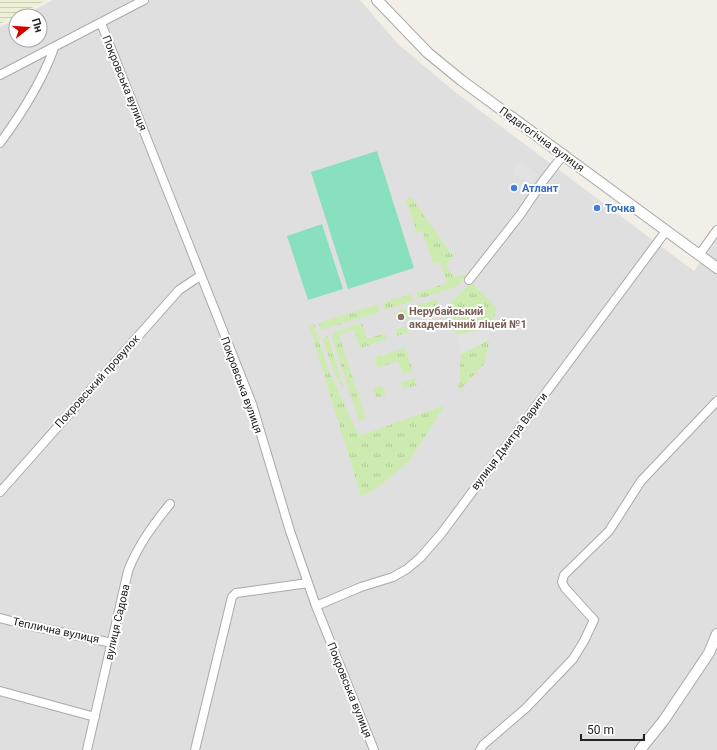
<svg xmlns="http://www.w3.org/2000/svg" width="717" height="750" font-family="Roboto,sans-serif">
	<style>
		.residential { fill: #e0dfdf }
		.farmland { fill: url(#farmland-rules) }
		.grass { fill: url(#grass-tufts) }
		.pitch { fill: #88e0be }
		.parking { fill: #e2e2e2 }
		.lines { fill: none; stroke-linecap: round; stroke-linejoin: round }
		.minor-casing { stroke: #a9a9a9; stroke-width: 10 }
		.tertiary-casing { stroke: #a9a9a9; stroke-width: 12 }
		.minor { stroke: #fff; stroke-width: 8 }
		.tertiary { stroke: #fff; stroke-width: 10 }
		.shop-dot { fill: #3f7fe0; stroke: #fff; stroke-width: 1.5 }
		.education-dot { fill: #8d6e63; stroke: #fff; stroke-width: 1.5 }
		.labels { text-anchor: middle; stroke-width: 4; stroke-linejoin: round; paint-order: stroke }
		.street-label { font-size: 11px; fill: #222; stroke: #fff }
		.shop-label { font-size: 11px; font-weight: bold; fill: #366cbe; stroke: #fff; text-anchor: start }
		.education-label { font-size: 11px; font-weight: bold; fill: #785e54; stroke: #fff; text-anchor: start }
	</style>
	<defs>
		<pattern id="farmland-rules" width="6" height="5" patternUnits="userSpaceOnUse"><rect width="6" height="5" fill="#eef0d5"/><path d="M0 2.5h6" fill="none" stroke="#ccceb7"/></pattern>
		<pattern id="grass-tufts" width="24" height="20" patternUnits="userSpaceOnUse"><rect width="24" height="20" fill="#cdebb0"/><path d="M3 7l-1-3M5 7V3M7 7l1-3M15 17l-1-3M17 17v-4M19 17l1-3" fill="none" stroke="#b0c997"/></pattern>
	</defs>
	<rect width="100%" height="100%" fill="#f2efe9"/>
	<path class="residential" d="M53 0H360L398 44 455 92 694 271 717 239V750H0V27L16 19V40H40V16H22Z"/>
	<path class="farmland" d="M0 0H47L0 24Z"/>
	<path class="grass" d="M411 197 453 256 446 265 454 277 465 274 466 276 458 285 453 288 418 299 416 293 447 283 440 262 433 264 422 231 417 233 406 200Z
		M471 282 496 308 492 327 457 335 449 304Z
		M411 294 413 301 385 310 382 303Z
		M438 299 435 309 399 321 396 312Z
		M378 304 380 312 321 330 319 323Z
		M362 323 367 339 385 333 387 339 360 348 354 330 339 335 366 419 359 421 332 337 334 332 336 331Z
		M314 324 328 369 359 436 445 405 410 460 386 481 374 490 361 496 309 326Z
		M406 326 408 332 397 336 395 330Z
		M328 336 344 389 334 373 322 338Z
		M489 340 485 363 458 392 461 354Z
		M405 348 413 371 403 374 398 361 378 368 374 358Z
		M415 378 417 385 404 389 401 382Z
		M382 385 386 395 376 398 373 388Z"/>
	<path class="pitch" d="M377 151 414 268 348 289 311 172Z
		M322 224 343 289 308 300 287 236Z"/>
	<path class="parking" d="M521 160 538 174 529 186 512 172Z
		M492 327 489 340 461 354 457 335Z"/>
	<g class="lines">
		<g class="minor-casing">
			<path id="minor" d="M101 23 252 404 290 531 316 606 374 750
				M0 75 144 0
				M0 143C22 113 42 82 54 48
				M699 255 717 230
				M469 280 520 215 543 181 564 154
				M0 492 179 290 200 276
				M316 606 361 587 393 577 407 569 420 558 441 534 666 231
				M0 618 27 625 112 643
				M0 691 95 717
				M87 750 128 571C138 545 153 525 170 504
				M195 750 232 597 236 593 244 592 308 583
				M480 750 483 745 526 708 573 659 584 641 594 620 565 588 562 582 564 575 609 531 641 481 717 401"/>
		</g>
		<g class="tertiary-casing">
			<path id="tertiary" d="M377 0 428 53 461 80 717 268
				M640 750 664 720 709 653 717 634"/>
		</g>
		<use href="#minor" class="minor"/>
		<use href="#tertiary" class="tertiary"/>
	</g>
	<g class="shop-dot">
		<circle cx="514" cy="188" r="4"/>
		<circle cx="597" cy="208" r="4"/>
	</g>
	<circle class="education-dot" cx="401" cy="317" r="4"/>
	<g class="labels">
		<g class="street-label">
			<text transform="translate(125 83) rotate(68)" y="4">Покровська вулиця</text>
			<text transform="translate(542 139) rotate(36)" y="4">Педагогічна вулиця</text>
			<text transform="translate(97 381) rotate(-48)" y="4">Покровський провулок</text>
			<text transform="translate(242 385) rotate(70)" y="4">Покровська вулиця</text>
			<text transform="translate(509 441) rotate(-53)" y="4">вулиця Дмитра Вариги</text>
			<text transform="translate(117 622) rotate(-77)" y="4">вулиця Садова</text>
			<text transform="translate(56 630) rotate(12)" y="4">Теплична вулиця</text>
			<text transform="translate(350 690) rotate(68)" y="4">Покровська вулиця</text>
		</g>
		<g class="shop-label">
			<text x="522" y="192">Атлант</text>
			<text x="605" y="212">Точка</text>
		</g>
		<g class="education-label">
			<text x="409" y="315">Нерубайський<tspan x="409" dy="13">академічний ліцей №1</tspan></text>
		</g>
	</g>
	<g transform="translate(28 28) rotate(73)"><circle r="19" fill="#ffffff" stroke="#a7a7a7"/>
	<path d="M0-3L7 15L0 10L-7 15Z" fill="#d40000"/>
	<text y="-6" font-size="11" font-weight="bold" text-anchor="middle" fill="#222222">Пн</text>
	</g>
	<path d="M581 734v6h63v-6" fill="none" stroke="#222222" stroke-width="2"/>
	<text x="587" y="734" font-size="12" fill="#222222" stroke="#ffffff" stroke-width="3" paint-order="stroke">50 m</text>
</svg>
